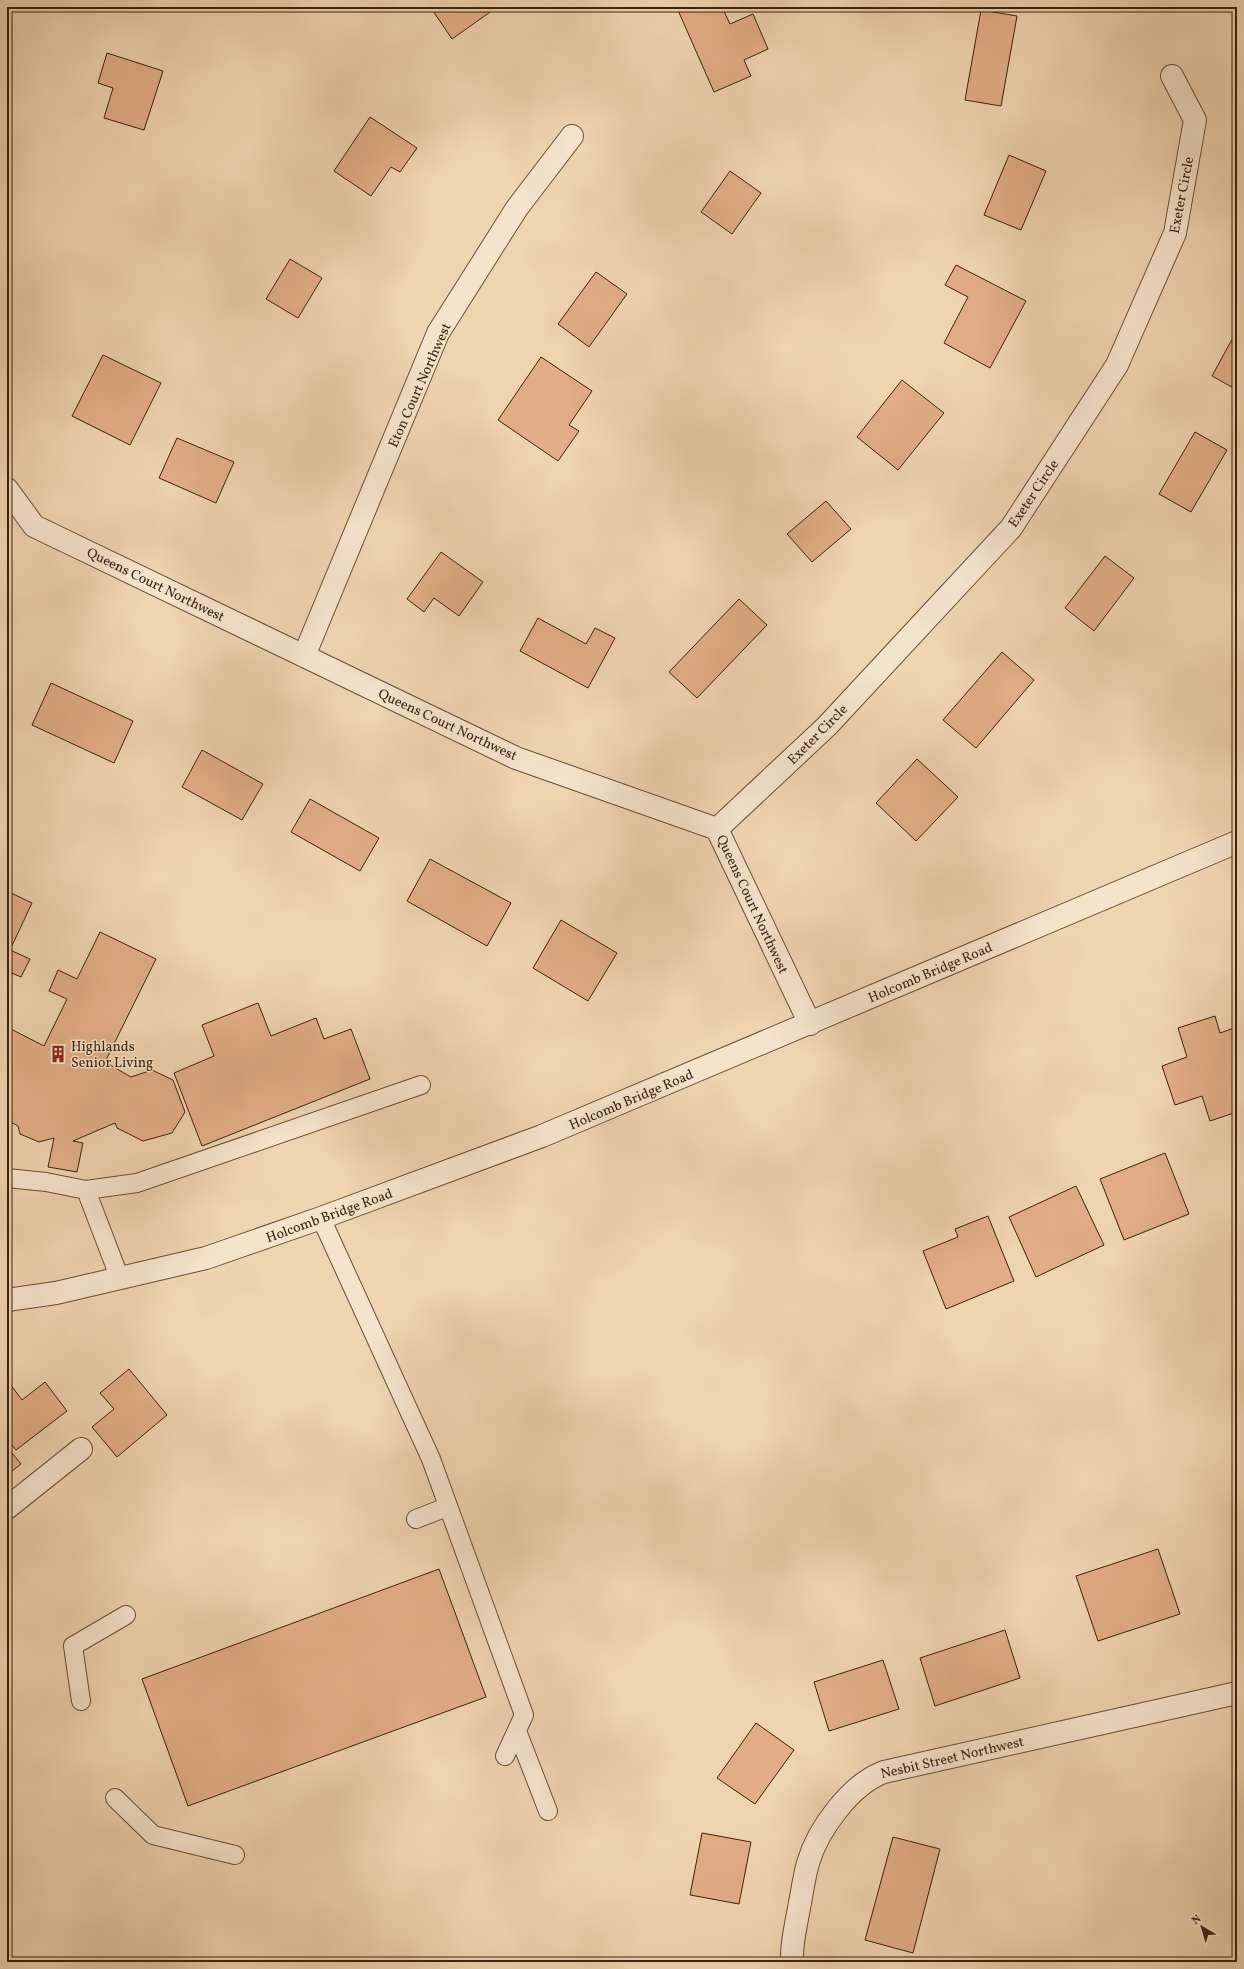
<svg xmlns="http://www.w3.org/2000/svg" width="1244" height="1969" font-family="Vollkorn,serif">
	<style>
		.building { fill: #e2ad86; stroke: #3c210b }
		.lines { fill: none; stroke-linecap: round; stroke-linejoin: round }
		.service-casing { stroke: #694e34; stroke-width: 20 }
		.minor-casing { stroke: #694e34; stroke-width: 24 }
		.tertiary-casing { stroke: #694e34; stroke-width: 24 }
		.service { stroke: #f5e3cc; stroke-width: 18 }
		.minor { stroke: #f5e3cc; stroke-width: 22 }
		.tertiary { stroke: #f5e3cc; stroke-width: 22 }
		.labels { text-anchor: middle; stroke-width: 3; stroke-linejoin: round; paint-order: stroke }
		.street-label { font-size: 14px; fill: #3c210b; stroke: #f5e3cc }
		.poi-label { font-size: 14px; fill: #3c210b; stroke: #f5e3cc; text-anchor: start }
	</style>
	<rect width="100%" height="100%" fill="#efd4b0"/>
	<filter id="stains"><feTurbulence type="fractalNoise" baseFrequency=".005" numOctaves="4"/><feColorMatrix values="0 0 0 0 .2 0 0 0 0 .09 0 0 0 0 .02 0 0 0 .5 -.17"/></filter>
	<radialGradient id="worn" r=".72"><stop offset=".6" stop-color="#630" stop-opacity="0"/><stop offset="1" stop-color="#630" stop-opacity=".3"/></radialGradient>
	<path class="building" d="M433 7H491L493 10 452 39 431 8Z
		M679 7H722L730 24 753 14 768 49 744 60 751 76 714 92 677 8Z
		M981 10 1017 16 1001 106 965 100Z
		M107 53 163 71 144 130 104 118 113 88 98 83Z
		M370 117 417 148 400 172 391 167 371 196 334 171Z
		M1009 155 1046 171 1021 230 984 215Z
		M730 171 761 193 732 234 701 212Z
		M290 259 322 278 298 318 266 299Z
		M956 265 1026 301 990 368 944 343 968 297 945 285Z
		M596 272 627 294 589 347 558 324Z
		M1236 332 1237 333V390L1212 376Z
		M103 355 161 383 130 445 72 416Z
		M541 357 592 391 569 425 579 431 558 461 498 420Z
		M902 380 944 413 898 470 857 437Z
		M1195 432 1227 450 1191 512 1159 494Z
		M177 438 234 462 216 503 159 478Z
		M826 501 851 529 812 562 787 534Z
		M441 552 483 582 459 616 434 598 424 612 407 599Z
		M1105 556 1134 578 1094 631 1065 608Z
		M739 599 767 625 697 698 669 672Z
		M538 618 586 644 595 628 615 638 588 688 520 651Z
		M1002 652 1034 680 976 748 943 720Z
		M51 683 133 721 114 763 32 725Z
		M202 750 263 784 242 820 182 787Z
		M917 759 958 797 916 841 876 803Z
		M310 799 379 838 360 871 291 832Z
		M430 859 511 903 487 946 407 901Z
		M7 891 32 903 10 950 30 959 21 977 7 971Z
		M561 920 617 953 588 1001 533 968Z
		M100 932 156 959 105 1062 131 1077 152 1070 173 1080 185 1112 172 1133 143 1141 117 1128 115 1123 73 1141 83 1143 77 1172 48 1167 54 1138 39 1142 20 1134 18 1126 7 1120V1027L44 1046 67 999 49 991 58 970 77 979Z
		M258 1003 271 1036 316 1018 324 1039 351 1029 370 1079 202 1146 174 1073 214 1056 202 1025Z
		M1215 1016 1220 1033 1237 1027V1112L1210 1121 1202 1096 1175 1105 1162 1066 1187 1057 1178 1028Z
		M1165 1153 1189 1214 1124 1240 1100 1179Z
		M1076 1186 1104 1245 1036 1277 1009 1217Z
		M988 1216 1014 1281 946 1309 923 1251 958 1237 955 1229Z
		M129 1369 167 1415 117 1457 92 1427 114 1409 100 1393Z
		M7 1380 22 1400 45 1382 67 1411 16 1450 7 1439Z
		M7 1447 21 1464 7 1475Z
		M1158 1549 1180 1614 1098 1641 1076 1576Z
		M439 1569 486 1697 188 1806 142 1679Z
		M1005 1630 1020 1678 935 1706 920 1658Z
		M883 1660 899 1709 829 1731 814 1682Z
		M756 1723 794 1750 755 1804 717 1778Z
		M702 1833 751 1842 739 1904 690 1895Z
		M893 1837 940 1849 913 1953 865 1940Z"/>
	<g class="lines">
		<g class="service-casing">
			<path id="service" d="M7 1178 46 1182 86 1190 137 1183 421 1085
				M86 1190 120 1279
				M321 1218 431 1459 524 1715 505 1756
				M416 1519 447 1507
				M81 1701 73 1646 126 1615
				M517 1731 548 1811
				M115 1798 153 1835 235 1855"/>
		</g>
		<g class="minor-casing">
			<path id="minor" d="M7 489 34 526 516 758 717 829 810 1024
				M304 656 438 333 517 208 572 136
				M717 829 827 726 1011 528 1117 365 1175 233 1195 120 1172 76
				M7 1508 81 1449
				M792 1962C791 1943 796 1926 799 1908 802 1893 804 1877 808 1863 818 1829 851 1784 884 1772L1237 1693"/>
		</g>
		<g class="tertiary-casing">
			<path id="tertiary" d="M7 1300 56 1293 206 1258 321 1218 542 1136 1237 842"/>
		</g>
		<use href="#service" class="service"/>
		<use href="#minor" class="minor"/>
		<use href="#tertiary" class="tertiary"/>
	</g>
	<defs>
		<g id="building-bare" transform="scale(1.38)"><path d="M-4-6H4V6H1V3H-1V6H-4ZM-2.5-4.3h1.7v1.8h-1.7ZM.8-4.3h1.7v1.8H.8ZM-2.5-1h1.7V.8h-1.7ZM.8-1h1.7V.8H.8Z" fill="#8f2418" stroke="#f5e3cc" stroke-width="2.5" paint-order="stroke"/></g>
	</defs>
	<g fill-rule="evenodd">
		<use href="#building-bare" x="58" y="1054"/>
	</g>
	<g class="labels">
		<g class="street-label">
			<text transform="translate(1181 195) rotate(-79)" y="5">Exeter Circle</text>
			<text transform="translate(419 385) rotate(-66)" y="5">Eton Court Northwest</text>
			<text transform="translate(1033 493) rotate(-56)" y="5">Exeter Circle</text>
			<text transform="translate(156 584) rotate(26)" y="5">Queens Court Northwest</text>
			<text transform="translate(448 724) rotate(25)" y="5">Queens Court Northwest</text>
			<text transform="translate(817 734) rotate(-45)" y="5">Exeter Circle</text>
			<text transform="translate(753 904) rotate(65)" y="5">Queens Court Northwest</text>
			<text transform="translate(930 972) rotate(-23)" y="5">Holcomb Bridge Road</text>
			<text transform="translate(631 1099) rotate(-23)" y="5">Holcomb Bridge Road</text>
			<text transform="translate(329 1215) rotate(-20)" y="5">Holcomb Bridge Road</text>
			<text transform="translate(952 1757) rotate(-13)" y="5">Nesbit Street Northwest</text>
		</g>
		<g class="poi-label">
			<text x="71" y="1051">Highlands<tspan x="71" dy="16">Senior Living</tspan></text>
		</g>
	</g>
	<rect width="1244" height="1969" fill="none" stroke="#efd4b0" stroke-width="24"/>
	<rect x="8" y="8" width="1228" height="1953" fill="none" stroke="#3c210b" stroke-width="2"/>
	<rect x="12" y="12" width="1220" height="1945" fill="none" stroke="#3c210b"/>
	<g transform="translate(1202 1927) rotate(322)" stroke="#f5e3cc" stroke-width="3" paint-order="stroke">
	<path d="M0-3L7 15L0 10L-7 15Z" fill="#3c210b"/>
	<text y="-6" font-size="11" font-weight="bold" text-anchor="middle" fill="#3c210b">N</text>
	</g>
	<rect width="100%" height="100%" filter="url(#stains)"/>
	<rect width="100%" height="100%" fill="url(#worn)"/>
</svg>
